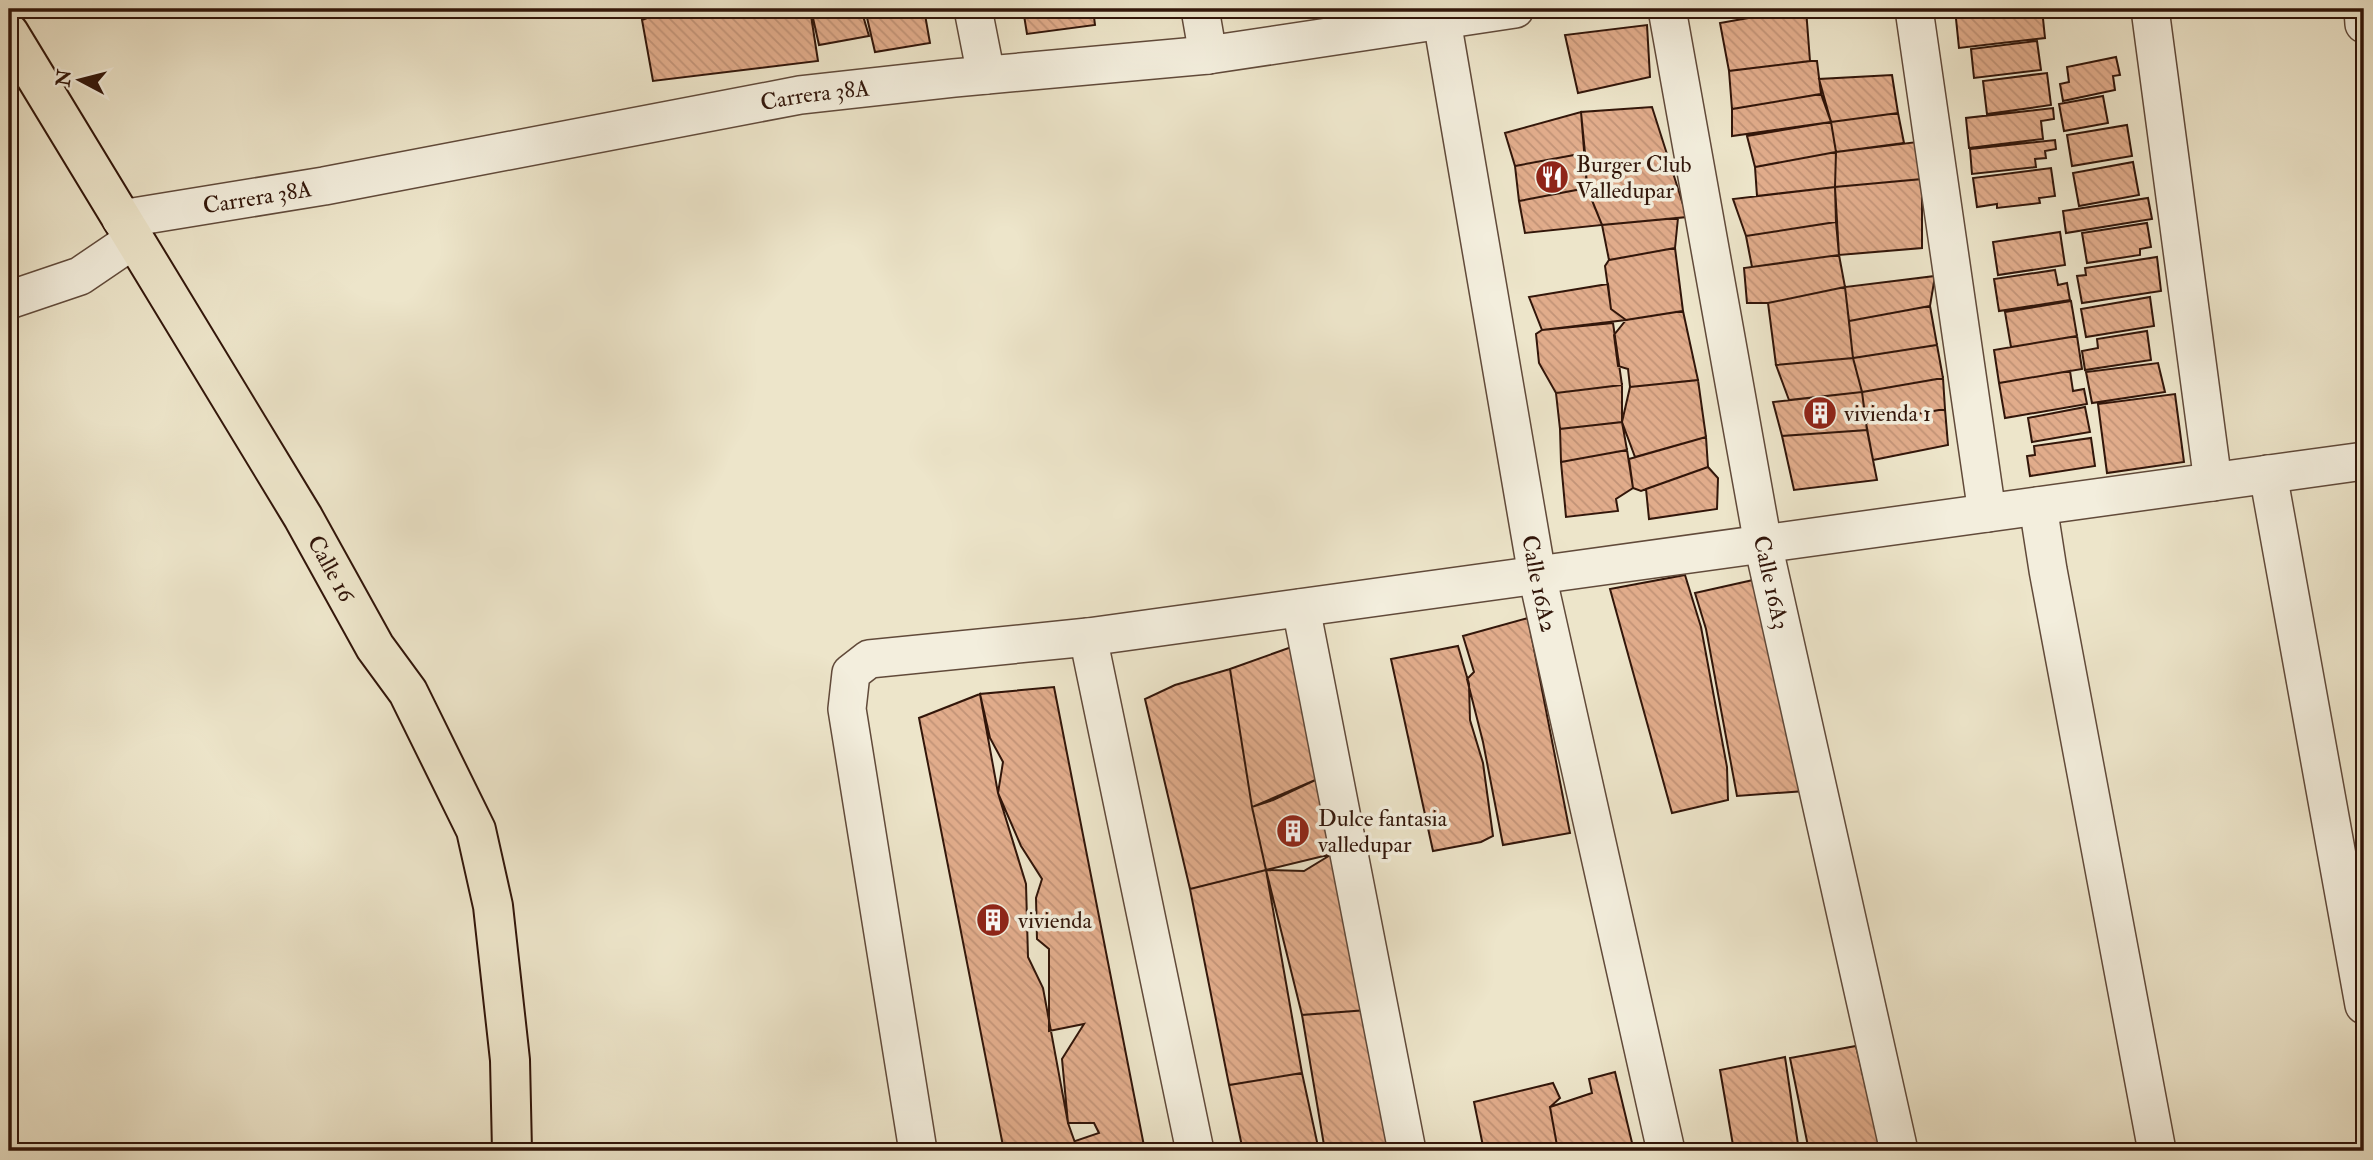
<svg xmlns="http://www.w3.org/2000/svg" width="2373" height="1160" font-family="'IM FELL Double Pica',serif">
	<style>
		.building { fill: url(#building-back-hatch); stroke: #32160a; stroke-width: 2 }
		.lines { fill: none; stroke-linecap: round; stroke-linejoin: round }
		.minor-casing { stroke: #614a3a; stroke-width: 40 }
		.major-casing { stroke: #32160a; stroke-width: 42 }
		.minor { stroke: #f3eedd; stroke-width: 37 }
		.major { stroke: #ede5ca; stroke-width: 38 }
		.labels { text-anchor: middle; stroke-width: 7; stroke-linejoin: round; paint-order: stroke }
		.street-label { font-size: 23px; fill: #32160a; stroke: #f3eedd }
		.poi-label { font-size: 23px; fill: #32160a; stroke: #f3eedd; text-anchor: start }
	</style>
	<defs>
		<pattern id="building-back-hatch" width="6" height="6" patternUnits="userSpaceOnUse" patternTransform="scale(1.75)"><rect width="6" height="6" fill="#e1ac8b"/><path d="M-1 5l2 2M0 0l6 6M5-1l2 2" fill="none" stroke="#c29377"/></pattern>
	</defs>
	<rect width="100%" height="100%" fill="#ede5ca"/>
	<filter id="stains"><feTurbulence type="fractalNoise" baseFrequency=".00286" numOctaves="4"/><feColorMatrix values="0 0 0 0 .2 0 0 0 0 .09 0 0 0 0 .02 0 0 0 .5 -.17"/></filter>
	<radialGradient id="worn" r=".72"><stop offset=".6" stop-color="#630" stop-opacity="0"/><stop offset="1" stop-color="#630" stop-opacity=".3"/></radialGradient>
	<path class="building" d="M670 9H810L818 61 653 81 642 20Z
		M811 9H861L869 36 819 45Z
		M865 9H924L930 43 875 52Z
		M1023 9H1093L1095 25 1027 34Z
		M1105 9H1141L1106 14Z
		M1799 9H1806L1810 61 1729 71 1720 23Z
		M1955 9H2042L2045 38 1959 48Z
		M1647 25 1650 77 1578 93 1565 35Z
		M2037 41 2041 70 1974 78 1971 49Z
		M2116 57 2120 75 2113 76 2115 90 2063 101 2060 84 2069 82 2067 67Z
		M1810 61H1817L1821 94 1732 109 1729 71Z
		M2047 73 2051 105 1987 114 1983 81Z
		M1892 75 1898 113 1831 122 1819 79Z
		M1821 94 1831 122 1732 136V109Z
		M2103 96 2108 123 2064 131 2059 104Z
		M1652 107 1687 217 1602 225 1587 188 1581 112Z
		M2053 108 2054 119 2041 121 2043 139 1969 148 1966 118Z
		M1581 112 1585 153 1515 166 1505 133Z
		M1898 113 1904 143 1836 152 1831 122Z
		M1831 122 1836 152 1755 167 1747 136Z
		M2127 125 2132 156 2072 166 2067 135Z
		M2055 140 2056 149 2045 151 2046 158 2035 159 2036 167 1972 174 1970 149Z
		M1917 142 1922 179 1835 187 1836 152Z
		M1836 152 1835 187 1757 196 1755 167Z
		M1585 153 1587 188 1519 201 1515 166Z
		M2133 162 2139 195 2079 206 2073 173Z
		M2051 168 2055 196 2039 198 2040 203 1997 208V204L1977 207 1973 178Z
		M1922 179V248L1839 255 1835 187Z
		M1835 187 1836 222 1746 236 1733 199Z
		M1587 188 1602 225 1525 233 1519 201Z
		M2148 198 2152 219 2066 233 2063 211Z
		M1678 218 1675 248 1609 260 1602 225Z
		M1836 222 1839 255 1752 267 1746 236Z
		M2147 223 2151 247 2140 249V255L2087 263 2082 233Z
		M2060 232 2065 265 1998 275 1993 242Z
		M1675 248 1683 311 1626 320 1611 309 1605 266 1609 260Z
		M1839 255 1845 287 1768 303H1747L1744 268Z
		M2157 257 2161 291 2082 303 2077 276 2086 275 2085 268Z
		M2055 270 2058 285 2067 283 2070 300 1999 311 1994 279Z
		M1935 276 1930 306 1849 321 1845 287Z
		M1608 284 1611 309 1626 320 1542 330 1529 297Z
		M1845 287 1853 358 1776 365 1768 303Z
		M2150 297 2154 326 2086 337 2081 309Z
		M2071 301 2077 336 2011 347 2005 312Z
		M1930 306 1937 345 1853 358 1849 321Z
		M1683 311 1698 380 1630 387 1628 369 1618 366 1614 335 1626 320Z
		M1613 323 1622 385 1556 393 1539 363 1536 334 1542 330Z
		M2147 331 2151 360 2085 370 2082 351 2098 348 2097 339Z
		M2077 336 2082 369 1999 383 1994 350Z
		M1937 345 1943 378 1862 392 1853 358Z
		M1853 358 1862 392 1789 400 1776 365Z
		M2158 363 2165 392 2092 403 2086 372Z
		M2070 371 2073 391 2084 389 2087 404 2005 418 1999 383Z
		M1943 378 1945 409 1866 423 1862 392Z
		M1698 380 1706 437 1635 457 1622 422 1630 387Z
		M1622 385V422L1560 429 1556 393Z
		M1862 392 1867 430 1782 436 1773 402Z
		M2175 394 2184 462 2107 473 2098 404Z
		M2085 407 2090 432 2032 442 2028 418Z
		M1945 409 1948 445 1873 460 1866 423Z
		M1622 422 1627 450 1561 462 1560 429Z
		M1867 430 1877 480 1794 490 1782 436Z
		M1706 437 1708 467 1641 491 1633 488 1629 459Z
		M2091 438 2095 466 2030 476 2027 456 2035 455 2034 446Z
		M1627 450 1633 488 1616 499 1618 511 1566 517 1561 462Z
		M1708 467 1718 478 1717 509 1649 519 1646 489Z
		M1685 575 1701 627 1727 767 1728 800 1672 813 1610 589Z
		M1762 578 1805 791 1737 796 1706 629 1695 593Z
		M1528 618 1570 833 1503 845 1483 742 1467 679 1474 672 1463 636Z
		M1297 645 1320 778 1273 800 1252 807 1230 669Z
		M1458 646 1469 684 1470 720 1483 763 1493 836 1481 842 1433 851 1391 659Z
		M1230 669 1252 807 1266 870 1190 889 1145 699 1175 685Z
		M1054 687 1145 1151H1079L1075 1141 1099 1133 1094 1123H1068L1062 1059 1084 1024 1049 1031V949L1037 939 1036 898 1042 879 1021 846 998 793 1003 762 990 738 980 694Z
		M980 694 998 793 1026 884 1028 957 1043 988 1068 1123 1078 1151H1004L919 718Z
		M1320 778 1332 854 1266 870 1252 807Z
		M1332 854 1367 1010 1302 1015 1266 870 1304 871Z
		M1266 870 1302 1073 1229 1085 1190 889Z
		M1367 1010 1395 1151H1325L1302 1015Z
		M1856 1046 1881 1151H1809L1790 1058Z
		M1785 1057 1799 1151H1734L1720 1070Z
		M1615 1072 1634 1151H1558L1550 1107 1592 1093 1589 1079Z
		M1302 1073 1319 1151H1243L1229 1085Z
		M1553 1083 1560 1098 1550 1107 1558 1151H1484L1474 1102Z"/>
	<g class="lines">
		<g class="minor-casing">
			<g id="minor">
				<path d="M973 9 986 75"/>
				<path d="M1200 9 1208 55"/>
				<path id="s1" d="M1440 9 1537 575 1666 1151"/>
				<path id="s2" d="M1667 9 1763 544 1899 1151"/>
				<path d="M1914 9 1987 513"/>
				<path d="M2150 9 2213 482"/>
				<path d="M2363 9 2364 24"/>
				<path id="s3" d="M121 219 324 186 800 95 954 78 1208 55 1515 9"/>
				<path d="M9 300 80 276 133 240"/>
				<path d="M2268 474 2364 1005"/>
				<path d="M2038 506 2048 570 2157 1151"/>
				<path d="M1301 608 1407 1151"/>
				<path d="M1088 637 1195 1151"/>
				<path d="M918 1151 847 709 851 673 869 659 1088 637 2364 461"/>
			</g>
		</g>
		<g class="major-casing">
			<g id="major">
				<path id="s4" d="M9 33 303 517 375 647 408 692 476 830 493 906 510 1060 512 1151"/>
			</g>
		</g>
		<use href="#minor" class="minor"/>
		<use href="#major" class="major"/>
	</g>
	<defs>
		<g id="restaurant-disc" transform="scale(1.75)"><circle r="9.5" fill="#8f2418" stroke="#f3eedd"/><path d="M-5-6h1v4h1v-4h1v4h1v-4h1v5L-1.5 .5V6h-2V.5L-5-1ZM5-6V6H3V1.5H1.5Q1.5-4 5-6Z" fill="#fff"/></g>
		<g id="building-disc" transform="scale(1.75)"><circle r="9.5" fill="#8f2418" stroke="#f3eedd"/><path d="M-4-6H4V6H1V3H-1V6H-4ZM-2.5-4.3h1.7v1.8h-1.7ZM.8-4.3h1.7v1.8H.8ZM-2.5-1h1.7V.8h-1.7ZM.8-1h1.7V.8H.8Z" fill="#fff"/></g>
	</defs>
	<g fill-rule="evenodd">
		<use href="#restaurant-disc" x="1552" y="177"/>
		<use href="#building-disc" x="1820" y="413"/>
		<use href="#building-disc" x="1293" y="831"/>
		<use href="#building-disc" x="993" y="920"/>
	</g>
	<g class="labels">
		<g class="street-label">
			<text dy="8" stroke="none"><textPath href="#s3" startOffset="705">Carrera 38A</textPath></text>
			<text dy="8" stroke="none"><textPath href="#s3" startOffset="138">Carrera 38A</textPath></text>
			<text dy="8" stroke="none"><textPath href="#s4" startOffset="625">Calle 16</textPath></text>
			<text dy="8" stroke="none"><textPath href="#s2" startOffset="583">Calle 16A3</textPath></text>
			<text dy="8" stroke="none"><textPath href="#s1" startOffset="583">Calle 16A2</textPath></text>
		</g>
		<g class="poi-label">
			<text x="1576" y="172">Burger Club<tspan x="1576" dy="26">Valledupar</tspan></text>
			<text x="1844" y="421">vivienda 1</text>
			<text x="1318" y="826">Dulce fantasia<tspan x="1318" dy="26">valledupar</tspan></text>
			<text x="1018" y="928">vivienda</text>
		</g>
	</g>
	<rect width="2373" height="1160" fill="none" stroke="#ede5ca" stroke-width="35"/>
	<rect x="10" y="10" width="2352" height="1139" fill="none" stroke="#32160a" stroke-width="3.5"/>
	<rect x="18" y="18" width="2338" height="1125" fill="none" stroke="#32160a" stroke-width="2"/>
	<g transform="translate(80 80) rotate(277)" stroke="#f3eedd" stroke-width="5" paint-order="stroke">
	<path d="M0-5L12 26L0 18L-12 26Z" fill="#32160a"/>
	<text y="-10" font-size="19" font-weight="bold" text-anchor="middle" fill="#32160a">N</text>
	</g>
	<rect width="100%" height="100%" filter="url(#stains)"/>
	<rect width="100%" height="100%" fill="url(#worn)"/>
</svg>
